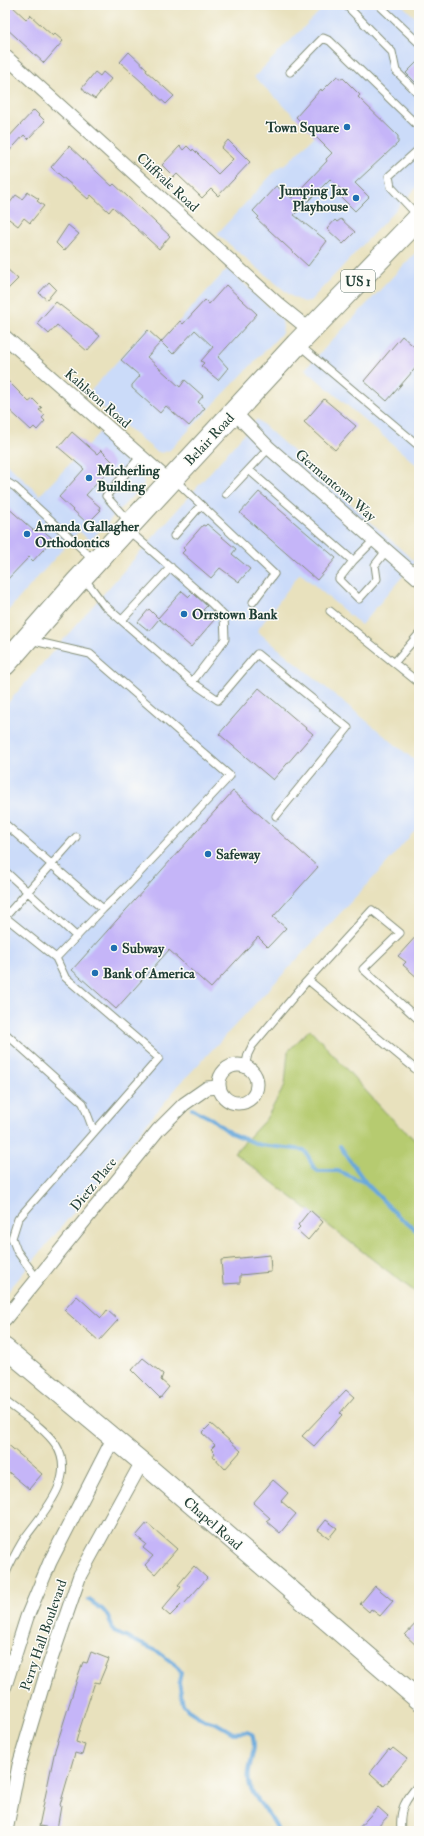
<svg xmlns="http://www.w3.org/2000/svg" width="424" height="1836" font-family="'IM FELL Double Pica',serif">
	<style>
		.built { fill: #cbdbf9 }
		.green { fill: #b6cb6f; stroke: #6a8452 }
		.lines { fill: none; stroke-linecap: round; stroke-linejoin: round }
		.stream { stroke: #68a8db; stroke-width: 4 }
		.building { fill: #c5b5f8 }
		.lane-casing { stroke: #848f78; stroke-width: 9 }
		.street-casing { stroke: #848f78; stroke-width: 15 }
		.secondary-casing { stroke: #848f78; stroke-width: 21 }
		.highway-casing { stroke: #848f78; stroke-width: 24 }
		.lane { stroke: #fff; stroke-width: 7 }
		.street { stroke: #fff; stroke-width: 13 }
		.secondary { stroke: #fff; stroke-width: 19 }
		.highway { stroke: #fff; stroke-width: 22 }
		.poi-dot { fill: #1f6fb2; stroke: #fdfcf7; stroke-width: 1.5 }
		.labels { text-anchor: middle; stroke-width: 3; stroke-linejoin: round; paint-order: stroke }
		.shield { fill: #fdfcf7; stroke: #62766e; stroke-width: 1 }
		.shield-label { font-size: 13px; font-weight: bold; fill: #1f3d34 }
		.poi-label { font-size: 14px; font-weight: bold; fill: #1f3d34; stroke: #fdfcf7; text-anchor: start }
		.street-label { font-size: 14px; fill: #1f3d34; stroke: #fdfcf7 }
	</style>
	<rect width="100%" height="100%" fill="#fdfcf7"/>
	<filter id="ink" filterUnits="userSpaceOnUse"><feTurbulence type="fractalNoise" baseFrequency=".025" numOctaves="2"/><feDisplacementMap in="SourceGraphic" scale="8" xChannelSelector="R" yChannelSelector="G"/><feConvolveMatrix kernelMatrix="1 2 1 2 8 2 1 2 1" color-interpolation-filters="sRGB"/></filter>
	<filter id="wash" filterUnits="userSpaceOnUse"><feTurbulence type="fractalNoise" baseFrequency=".012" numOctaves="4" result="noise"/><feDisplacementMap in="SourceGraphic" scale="16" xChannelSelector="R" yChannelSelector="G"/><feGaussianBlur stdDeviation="0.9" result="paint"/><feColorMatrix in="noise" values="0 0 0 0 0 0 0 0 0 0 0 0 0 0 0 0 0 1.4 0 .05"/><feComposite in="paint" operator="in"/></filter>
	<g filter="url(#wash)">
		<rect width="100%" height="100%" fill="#e8e1bd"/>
		<path class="built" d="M322 5H402L419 21V185L310 301 303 302 291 296 217 234 277 169 288 162 315 136 254 77 324 7Z
			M419 249V467L305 369Z
			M228 268 282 320 283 327 282 333 170 450 162 453 156 451 87 395 148 327 162 340Z
			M257 419 415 562 361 625 300 573 257 631 419 764V826L379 872 178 1086 5 1295V706Z
			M100 432 142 472 144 484 90 541 79 531 5 614V462L40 495Z"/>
		<path class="green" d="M310 1029 385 1112 419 1144V1295L234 1153 266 1119 285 1085 288 1051Z"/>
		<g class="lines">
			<path class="stream" d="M192 1109 212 1119 230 1133 260 1145 304 1150C310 1155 309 1165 318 1171H338L366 1183
				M340 1146 366 1183 397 1215 419 1233
				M89 1600 103 1610 108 1616 114 1632 157 1651 178 1667 181 1673 179 1682 183 1704 188 1710 204 1720 216 1723 233 1733 247 1732 252 1734C259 1751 244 1768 250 1786 256 1804 272 1813 278 1831"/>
		</g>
		<g id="blocks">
			<path class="building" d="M5 5H11L26 19 30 15 53 36 55 34 63 41 44 63 5 27Z
				M129 52 147 69 146 71 174 96 166 104 120 62Z
				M419 60V86L406 73Z
				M95 72 100 76 103 72 111 79 95 99 86 93 82 88Z
				M337 76 341 79 343 78 360 95 358 97 398 136V143L355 183 369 197 355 211 342 198 346 194 330 179 294 215 327 241 308 266 257 219 259 217 253 211 276 186 292 198 327 161 326 159 332 153 296 117 321 89 322 91Z
				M34 110 45 121 28 139 24 135 5 156V141Z
				M228 140 250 162 218 196 211 189 202 198 177 174 174 177 162 165 180 146 183 150 187 146 192 151 193 149 218 174 233 159 221 148Z
				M69 146 112 186 114 184 170 236 159 249 113 207 109 212 91 195 88 199 53 169 51 167Z
				M28 192 39 199 37 201 44 206 30 223 24 218 18 226 5 216V209L16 195 22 199Z
				M341 219 355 232 343 244 327 229 335 220 337 222Z
				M68 225 79 234 64 251 56 243Z
				M5 267 18 279 5 292Z
				M49 282 56 289 47 300 39 293Z
				M226 285 257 314 218 357 228 368 218 380 201 366 204 363 201 361 213 347 195 330 173 354 161 342 180 321 183 324 205 300 209 304Z
				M56 302 100 336 87 351 57 325 49 334 37 323Z
				M148 330 161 342 147 357 180 387 185 380 203 396 198 402 205 408 189 426 166 406 160 413 132 388V385L140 376 121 360Z
				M402 336 419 351V364L387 401 364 381Z
				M5 378 29 402 33 399 42 408 39 410 45 415 42 418 45 421 37 430 34 427 31 430 5 406Z
				M324 399 356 426 335 450 304 422Z
				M72 432 97 454 101 450 113 462 112 463 114 465 86 495 100 507 99 509 101 510 89 522 87 523 59 497 84 469 57 446H60Z
				M259 492 336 558 317 580 240 513Z
				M5 505 34 531 38 527 51 537V541L33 561 29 557 5 582Z
				M207 524 236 549 232 554 250 569 239 582 220 568 211 578 182 553 185 550 183 548 203 525 205 526Z
				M182 591 189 597 193 593 207 606 203 610 214 620 191 647 159 619 149 631 138 622 149 609 158 618Z
				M259 688 313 734 273 780 219 734Z
				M233 791 318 867 273 917 286 928 268 947 258 937 211 988 169 950 116 1009 72 970Z
				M419 933V979L403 965 406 962 398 956Z
				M310 1210 323 1222 308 1240 297 1230 300 1227 298 1225Z
				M270 1255 271 1272 240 1275V1283L223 1284 221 1260Z
				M77 1296 101 1318 107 1310 118 1320 99 1341 64 1310Z
				M143 1358 163 1374 161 1380 169 1387 160 1398 132 1370Z
				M346 1390 354 1397 340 1413 342 1415 314 1446 302 1436Z
				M211 1424 241 1451 225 1469 213 1456 215 1453 211 1449 215 1445 202 1433Z
				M5 1442 42 1474 29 1489 5 1469Z
				M273 1480 288 1493 281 1501 296 1514 280 1533 266 1521 270 1518 253 1503Z
				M326 1520 337 1528 329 1538 318 1530Z
				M147 1523 177 1549 155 1574 145 1565 153 1556 143 1548 146 1544 136 1536Z
				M194 1566 207 1578 184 1604 183 1603 170 1616 162 1609 181 1587 178 1585Z
				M375 1586 393 1601 380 1616 371 1609 369 1612 360 1604Z
				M419 1620V1648L405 1635Z
				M91 1652 109 1659 99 1683 95 1682 79 1731 76 1742 85 1745 82 1755 75 1753 60 1805 61 1806 57 1829 39 1826 55 1750 79 1673 83 1662 87 1663Z
				M393 1748 407 1759 384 1786 370 1773 389 1749 390 1751Z
				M378 1807 388 1816 374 1831H356Z"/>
		</g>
	</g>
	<g filter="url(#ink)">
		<use href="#blocks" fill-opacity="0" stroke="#848f78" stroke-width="1"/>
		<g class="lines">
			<g class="lane-casing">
				<path id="lane" d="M346 5 392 52 396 71 419 94
					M379 5 419 43
					M290 72 323 38 330 41 419 127
					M419 217 391 187 389 176 419 149
					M299 345 419 446
					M249 470 353 561 374 540
					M175 480 274 574 253 602
					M5 481 15 487 94 560
					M226 494 269 448
					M129 522 106 496 141 456
					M128 530 210 602 224 616 225 639 192 682
					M174 536 201 505
					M353 561 339 579 359 599 377 579 375 565 386 551
					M84 578 104 605 192 682 218 700 257 654 348 728 276 816
					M330 611 419 683
					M122 620 171 567
					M38 642 90 654 230 776 128 885 103 909
					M395 662 419 634
					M5 824 103 909 56 958 65 977 159 1058 18 1219 12 1238 17 1251 38 1280
					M5 871 77 937
					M5 917 76 837
					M5 917 56 958
					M308 980 419 1072
					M5 1033 83 1103 94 1132
					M245 1067 248 1054 252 1046 306 982 372 910 400 933 363 969 419 1020
					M5 1401C21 1414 44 1427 56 1445 78 1480 40 1515 22 1542 16 1552 10 1564 5 1575
					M401 1831C399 1809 405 1800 419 1784"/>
			</g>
			<g class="street-casing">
				<path id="street" d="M5 56 279 305 310 330
					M5 337 170 482
					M234 412 269 448 419 579
					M219 1084a19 19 0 1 1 38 0a19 19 0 1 1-38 0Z
					M5 1319 158 1130 184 1104 207 1088 219 1087
					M5 1686 27 1617 50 1562 113 1439
					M6 1831 19 1765 47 1671 80 1575 142 1462"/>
			</g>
			<g class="secondary-casing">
				<path id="secondary" d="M5 1348 142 1462 419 1700"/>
			</g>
			<g class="highway-casing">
				<path id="highway" d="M5 664 76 583 297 344 419 218"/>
			</g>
			<use href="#lane" class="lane"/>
			<use href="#street" class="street"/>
			<use href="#secondary" class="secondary"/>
			<use href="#highway" class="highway"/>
		</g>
	</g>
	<g class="poi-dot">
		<circle cx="347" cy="127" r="4"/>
		<circle cx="356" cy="198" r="4"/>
		<circle cx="89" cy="478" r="4"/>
		<circle cx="27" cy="534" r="4"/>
		<circle cx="184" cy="614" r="4"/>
		<circle cx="208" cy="854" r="4"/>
		<circle cx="114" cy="948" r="4"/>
		<circle cx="95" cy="973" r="4"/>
	</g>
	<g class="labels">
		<rect class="shield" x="341" y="270" width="34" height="22" rx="3"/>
		<g class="shield-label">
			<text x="358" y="286">US 1</text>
		</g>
		<g class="poi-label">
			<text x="339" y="132" text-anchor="end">Town Square</text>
			<text x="348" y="195" text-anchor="end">Jumping Jax<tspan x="348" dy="16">Playhouse</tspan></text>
			<text x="97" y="475">Micherling<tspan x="97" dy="16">Building</tspan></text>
			<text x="35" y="531">Amanda Gallagher<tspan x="35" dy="16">Orthodontics</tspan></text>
			<text x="192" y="619">Orrstown Bank</text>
			<text x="216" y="859">Safeway</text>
			<text x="122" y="953">Subway</text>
			<text x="103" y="978">Bank of America</text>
		</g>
		<g class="street-label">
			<text transform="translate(168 182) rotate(43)" y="5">Cliffvale Road</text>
			<text transform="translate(98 398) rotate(41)" y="5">Kahlston Road</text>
			<text transform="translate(209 439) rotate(-47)" y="5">Belair Road</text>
			<text transform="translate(336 485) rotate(41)" y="5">Germantown Way</text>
			<text transform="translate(93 1184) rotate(-51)" y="5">Dietz Place</text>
			<text transform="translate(213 1523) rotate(41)" y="5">Chapel Road</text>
			<text transform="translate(43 1635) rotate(-71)" y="5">Perry Hall Boulevard</text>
		</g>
	</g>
	<rect width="424" height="1836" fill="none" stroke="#fdfcf7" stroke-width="20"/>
</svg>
